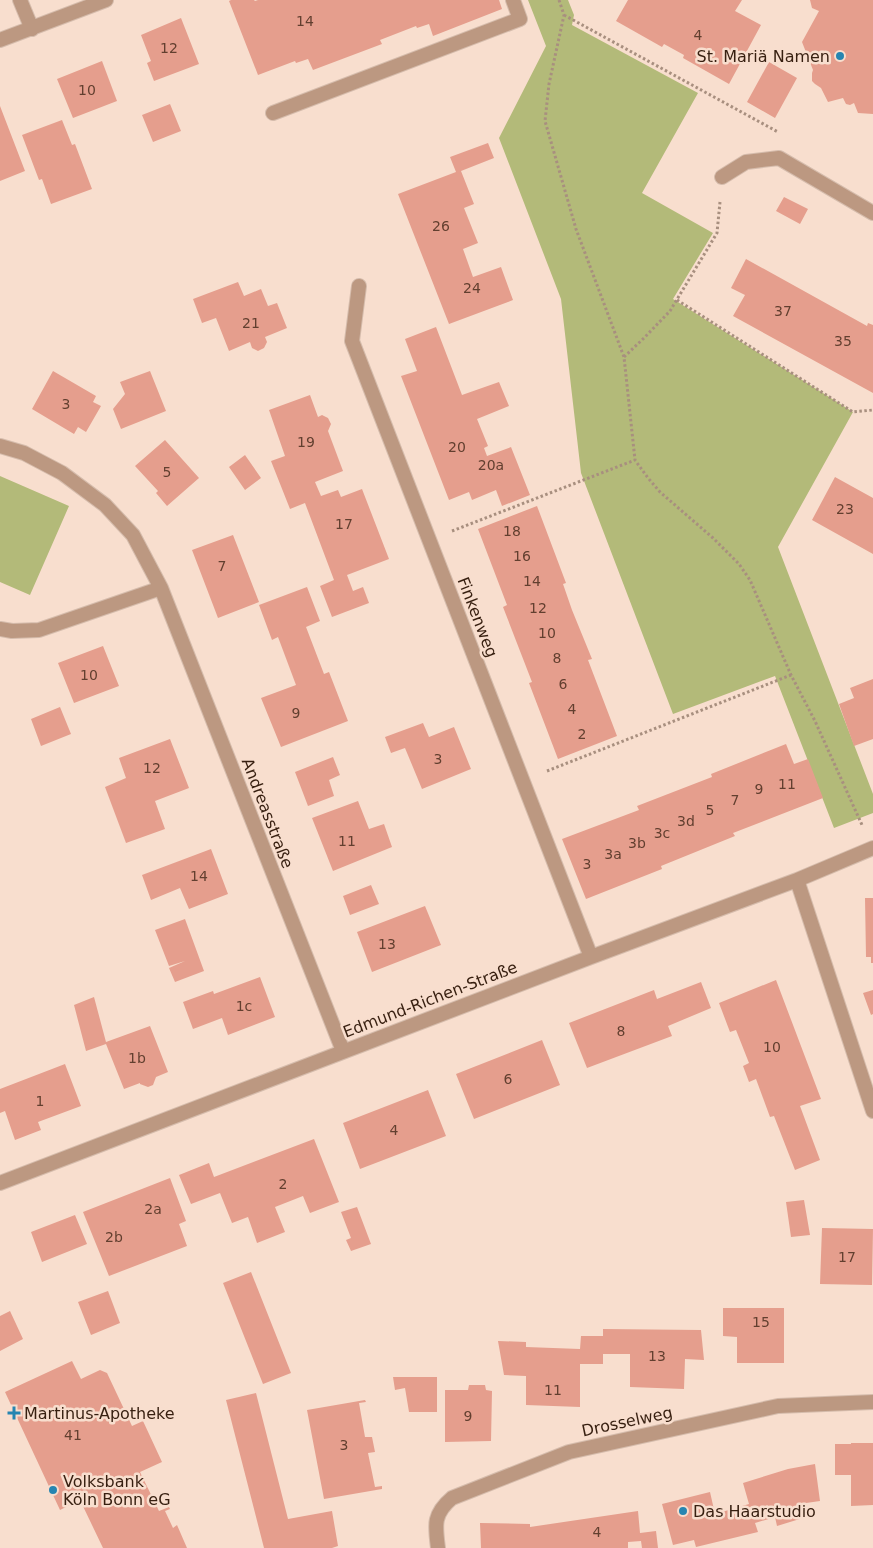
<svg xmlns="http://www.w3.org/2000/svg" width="873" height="1548" font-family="'DejaVu Sans',sans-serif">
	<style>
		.park { fill: #b3ba79 }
		.building { fill: #e59e8d }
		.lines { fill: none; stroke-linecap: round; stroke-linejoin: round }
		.service-casing { stroke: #d5bcac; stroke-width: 16 }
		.minor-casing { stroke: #d5bcac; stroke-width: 16 }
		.path { stroke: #a88f7f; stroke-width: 3; stroke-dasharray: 2.5 2.5; stroke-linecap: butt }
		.service { stroke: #bc9881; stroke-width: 14 }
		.minor { stroke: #bc9881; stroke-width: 14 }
		.poi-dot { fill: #2685b1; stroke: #f8dece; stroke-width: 2 }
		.labels { text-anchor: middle; stroke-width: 5; stroke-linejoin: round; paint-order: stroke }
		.number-label { font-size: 14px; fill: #623f2f }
		.poi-label { font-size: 16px; fill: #371f10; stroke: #f8dece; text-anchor: start }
		.street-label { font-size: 16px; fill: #371f10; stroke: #f8dece }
	</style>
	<rect width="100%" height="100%" fill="#f8dece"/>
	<path class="park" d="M528 0H568L574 15 572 25 698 93 642 193 713 233 673 299 853 412 778 547 873 794V813L834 828 775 676 673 714 581 473 561 299 499 138 546 46Z
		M0 476 69 506 30 595 0 582Z"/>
	<path class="building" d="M231 0H254L255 1 258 0H499L502 9 433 36 429 24 417 28 416 26 380 40 382 44 313 70 308 59 296 63 295 61 258 75 229 1Z
		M628 0H742L735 11 761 25 729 84 683 58 684 55 664 44 662 47 616 21Z
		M810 0H873V114L858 113 854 103 850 105 846 104 843 98 828 102 821 88 815 84 812 81V73L813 70 802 42 819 11 812 8Z
		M181 18 199 64 154 81 147 63 151 61 141 35Z
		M102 61 117 101 73 118 57 79Z
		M769 62 797 78 775 118 747 102Z
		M170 104 181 131 153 142 142 115Z
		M0 106 25 171 0 181Z
		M62 120 72 145 75 144 92 189 51 204 42 179 39 180 22 135Z
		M488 143 494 158 461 171 474 204 464 208 478 243 463 249 473 277 501 267 513 300 449 324 398 194 456 172 450 157Z
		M784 197 808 209 800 224 776 211Z
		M746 259 867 326 868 323 873 325V393L733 316 745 295 731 288Z
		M238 282 244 296 261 289 268 306 277 303 287 328 265 337 267 342 264 348 258 351 252 348 250 342 229 351 216 318 202 323 193 299Z
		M436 327 462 395 499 382 509 406 477 419 488 446 484 448 487 456 511 447 530 495 502 506 496 490 472 500 469 492 449 500 401 376 417 371 405 339Z
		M53 371 96 396 93 402 101 406 86 432 78 427 74 434 32 409Z
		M150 371 166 411 121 429 113 409 125 394 120 382Z
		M310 395 318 417 322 415 328 418 331 424 328 431 343 471 315 482 321 496 338 490 341 497 362 489 389 559 347 575 353 591 363 587 369 603 332 617 320 586 334 580 305 503 290 509 271 461 285 456 269 410Z
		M165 440 199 478 167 506 156 493 158 491 135 466Z
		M245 455 261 478 245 490 229 467Z
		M835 477 873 498V554L812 520Z
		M537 506 566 583 563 584 572 610 592 659 588 660 617 736 558 759 529 683 532 682 503 607 507 605 478 529Z
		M233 535 259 602 218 618 192 550Z
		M307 587 320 621 306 627 324 674 329 672 348 721 281 747 261 698 296 685 278 637 272 640 259 605Z
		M103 646 119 686 74 703 58 663Z
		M873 679V739L854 746 839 704 854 698 850 688Z
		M60 707 71 734 41 746 31 719Z
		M423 723 429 737 454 727 471 769 422 789 405 748 391 753 385 737Z
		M170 739 189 788 155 801 165 829 126 843 105 787 126 778 119 758Z
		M786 744 794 764 808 759 823 798 733 833 735 836 661 866 662 869 586 899 562 839 639 810 637 806 712 777 711 774Z
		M333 757 340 775 329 780 334 796 308 806 295 772Z
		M358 801 369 829 384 824 392 847 333 871 312 818Z
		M211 849 228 894 189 909 180 888 151 900 142 875Z
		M371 885 379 904 350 915 343 896Z
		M865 898H873V963H871V957H866Z
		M425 906 441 945 372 972 357 932Z
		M185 919 204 971 175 982 169 968 185 961 169 966 155 930Z
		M260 977 275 1017 228 1035 222 1018 193 1029 183 1002 213 991 214 994Z
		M776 980 821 1099 800 1106 820 1160 795 1170 774 1116 770 1117 756 1079 749 1082 743 1066 749 1063 736 1030 730 1032 719 1003Z
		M701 982 711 1008 668 1026 672 1036 587 1068 569 1023 654 990 657 999Z
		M873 990V1014L871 1015 863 993Z
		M94 997 106 1042 150 1026 168 1072 156 1077 153 1085 148 1087 140 1084V1083L124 1089 106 1044 86 1051 74 1005Z
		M542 1040 560 1085 474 1119 456 1074Z
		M65 1064 81 1106 38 1122 41 1130 15 1140 5 1111 0 1113V1089Z
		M428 1090 446 1136 360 1169 343 1123Z
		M314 1139 339 1202 310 1213 303 1196 275 1207 285 1232 257 1243 248 1217 232 1223 220 1193 191 1204 179 1175 209 1163 214 1177Z
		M170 1178 186 1221 179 1224 187 1246 109 1276 83 1212Z
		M804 1200 810 1235 791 1237 786 1202Z
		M357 1207 371 1244 351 1251 346 1240 351 1238 341 1212Z
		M75 1215 87 1244 42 1262 31 1232Z
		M822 1228 873 1229 872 1285 820 1284Z
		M251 1272 291 1373 263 1384 223 1283Z
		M108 1291 120 1323 91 1335 78 1302Z
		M723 1308H784V1363H737V1337L723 1336Z
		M10 1311 23 1339 0 1351V1316Z
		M603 1329 701 1330 704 1360 685 1359 684 1389 630 1387V1354H603V1364H580V1407L526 1405V1376L504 1375 498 1341 526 1342V1347L580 1349 581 1336H603Z
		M72 1361 81 1379 100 1370 107 1373 132 1426 143 1421 162 1462 140 1472 159 1511 169 1507 170 1509 165 1511 173 1528 177 1525 187 1548H103L80 1500 60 1510 5 1392Z
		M393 1377H437V1412H409L405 1388 395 1390Z
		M469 1385H485L486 1390 492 1391 491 1441 445 1442V1390H468Z
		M256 1393 288 1519 332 1511 338 1546 332 1548H264L226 1400Z
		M365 1400 366 1402 359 1403 365 1437H372L375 1452 368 1453 375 1487 382 1486V1489L324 1499 307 1410Z
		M851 1443H873V1505L851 1506V1475H835V1444H851Z
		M815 1464 820 1501 799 1504 803 1518 777 1526 775 1517 755 1523 758 1532 696 1547 694 1540 673 1545 662 1504 710 1492 715 1514 749 1504 743 1483 788 1469Z
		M638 1511 640 1533 656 1531 658 1548H642L641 1541 628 1542V1548H481L480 1523 530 1524V1527Z"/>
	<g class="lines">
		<g class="service-casing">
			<path id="service" d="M273 113 520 19 513 0"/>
		</g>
		<g class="minor-casing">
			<path id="minor" d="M20 0 32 29
				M0 40 106 0
				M722 177 746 162 779 158 873 213
				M359 286 352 341 591 957
				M0 446 24 453 62 473 105 505 133 535 161 588 343 1051
				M0 629 12 631 39 630 161 588
				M797 880 873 1111
				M0 1183 591 957 797 880 873 848
				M438 1548C435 1525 433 1514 452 1498L569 1452 778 1406 873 1402"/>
		</g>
		<path class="path" d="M559 0 564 15 549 84 545 121 576 229 624 357 635 460 648 478 660 492 713 538 739 564 750 580 791 675 815 721 862 825
			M564 15 778 132
			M677 300 853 412 873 410
			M624 357 644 338 670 311 717 233 720 202
			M452 531 635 460
			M547 771 791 675"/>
		<use href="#service" class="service"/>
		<use href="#minor" class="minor"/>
	</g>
	<g class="poi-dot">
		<circle cx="840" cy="56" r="5"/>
		<path d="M11.5 1405.5h5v5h5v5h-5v5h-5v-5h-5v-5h5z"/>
		<circle cx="53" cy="1490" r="5"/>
		<circle cx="683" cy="1511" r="5"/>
	</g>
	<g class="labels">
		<g class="number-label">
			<text x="305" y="26">14</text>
			<text x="698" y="40">4</text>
			<text x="169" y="53">12</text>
			<text x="87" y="95">10</text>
			<text x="441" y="231">26</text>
			<text x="472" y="293">24</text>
			<text x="783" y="316">37</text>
			<text x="251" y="328">21</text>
			<text x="843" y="346">35</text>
			<text x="66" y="409">3</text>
			<text x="306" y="447">19</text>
			<text x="457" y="452">20</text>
			<text x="491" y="470">20a</text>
			<text x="167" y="477">5</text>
			<text x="845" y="514">23</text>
			<text x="344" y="529">17</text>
			<text x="512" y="536">18</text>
			<text x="522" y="561">16</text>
			<text x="222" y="571">7</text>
			<text x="532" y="586">14</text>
			<text x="538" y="613">12</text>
			<text x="547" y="638">10</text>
			<text x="557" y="663">8</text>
			<text x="89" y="680">10</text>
			<text x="563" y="689">6</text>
			<text x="572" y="714">4</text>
			<text x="296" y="718">9</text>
			<text x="582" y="739">2</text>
			<text x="438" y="764">3</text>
			<text x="152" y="773">12</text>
			<text x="787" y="789">11</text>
			<text x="759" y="794">9</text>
			<text x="735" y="805">7</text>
			<text x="710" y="815">5</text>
			<text x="686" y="826">3d</text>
			<text x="662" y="838">3c</text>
			<text x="347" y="846">11</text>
			<text x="637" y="848">3b</text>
			<text x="613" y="859">3a</text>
			<text x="587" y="869">3</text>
			<text x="199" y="881">14</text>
			<text x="387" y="949">13</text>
			<text x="244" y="1011">1c</text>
			<text x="621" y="1036">8</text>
			<text x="772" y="1052">10</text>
			<text x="137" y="1063">1b</text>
			<text x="508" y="1084">6</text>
			<text x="40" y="1106">1</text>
			<text x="394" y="1135">4</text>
			<text x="283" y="1189">2</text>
			<text x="153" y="1214">2a</text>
			<text x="114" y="1242">2b</text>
			<text x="847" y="1262">17</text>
			<text x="761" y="1327">15</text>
			<text x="657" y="1361">13</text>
			<text x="553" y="1395">11</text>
			<text x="468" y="1421">9</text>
			<text x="73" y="1440">41</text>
			<text x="344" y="1450">3</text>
			<text x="597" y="1537">4</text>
		</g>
		<g class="poi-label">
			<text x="830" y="62" text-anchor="end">St. Mariä Namen</text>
			<text x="24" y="1419">Martinus-Apotheke</text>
			<text x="63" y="1487">Volksbank<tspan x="63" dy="18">Köln Bonn eG</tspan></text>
			<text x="693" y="1517">Das Haarstudio</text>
		</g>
		<g class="street-label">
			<text transform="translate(478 617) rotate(69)" y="6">Finkenweg</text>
			<text transform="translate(268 813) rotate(69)" y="6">Andreasstraße</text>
			<text transform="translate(430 999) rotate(-21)" y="6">Edmund-Richen-Straße</text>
			<text transform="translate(627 1421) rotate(-12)" y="6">Drosselweg</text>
		</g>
	</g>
</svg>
